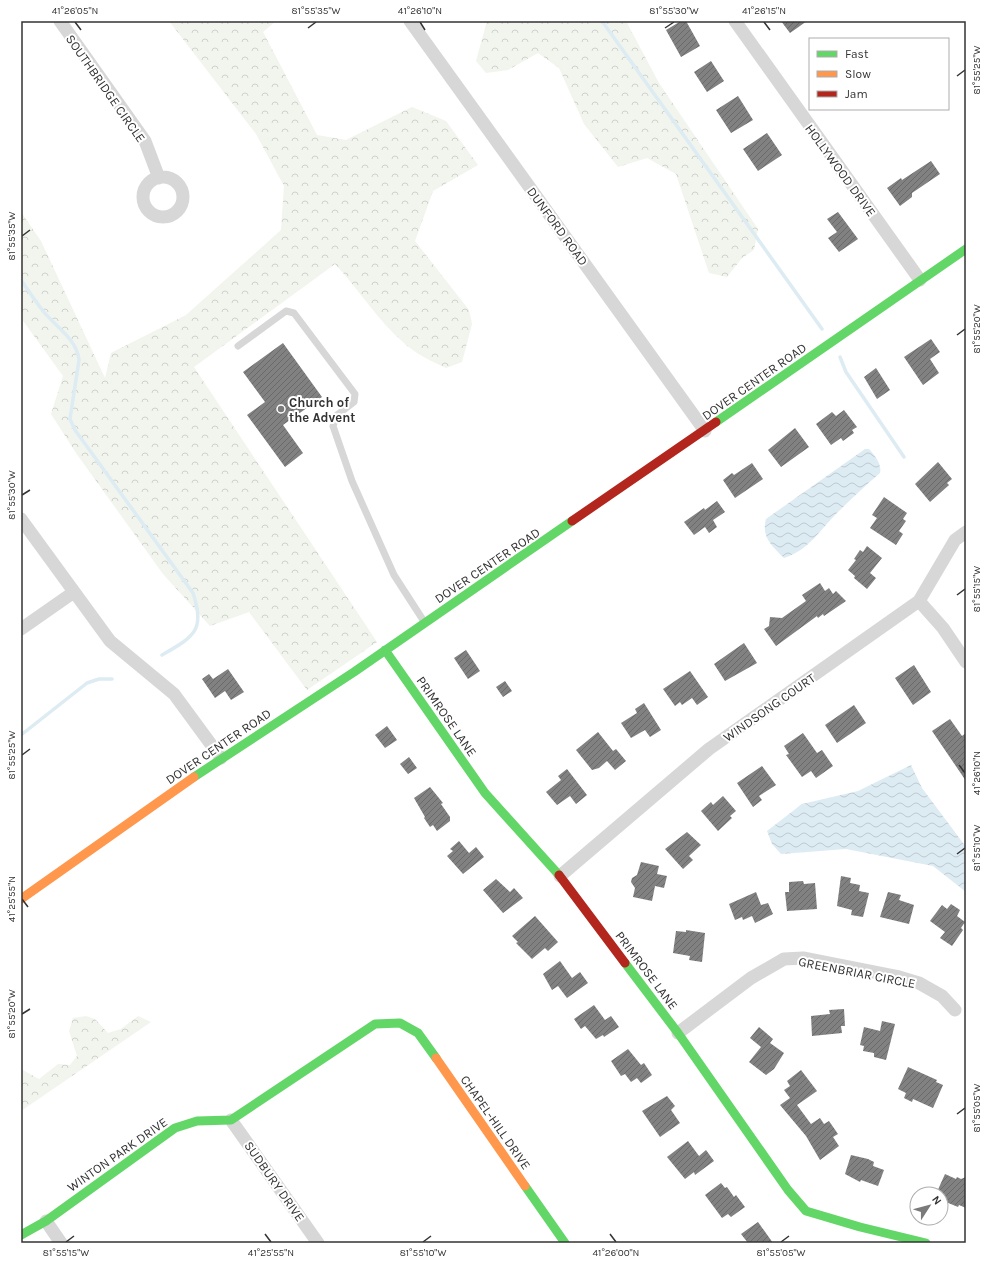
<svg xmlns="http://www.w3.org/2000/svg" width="987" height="1264" font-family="Karla,sans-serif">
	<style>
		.forest { fill: url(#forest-crowns) }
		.water { fill: url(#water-waves) }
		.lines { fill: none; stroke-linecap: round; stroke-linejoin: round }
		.stream { stroke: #ddebf3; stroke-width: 3.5 }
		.building { fill: url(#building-hatch) }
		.lane { stroke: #d7d7d7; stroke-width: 7 }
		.street { stroke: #d7d7d7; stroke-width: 13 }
		.fast { stroke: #63d668; stroke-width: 9 }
		.slow { stroke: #ff974d; stroke-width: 9 }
		.jam { stroke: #b3261e; stroke-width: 9 }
		.ticks { fill: none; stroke: #333; stroke-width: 1.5 }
		.poi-dot { fill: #7a7a7a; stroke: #fff; stroke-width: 1.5 }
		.labels { text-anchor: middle; stroke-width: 4; stroke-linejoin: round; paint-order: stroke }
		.street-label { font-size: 13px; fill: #333; stroke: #fff }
		.poi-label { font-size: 13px; font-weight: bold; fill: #333; stroke: #fff; text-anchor: start }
		.neatline { fill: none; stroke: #333; stroke-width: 1.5 }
		.ticks-label { font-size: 10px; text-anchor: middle; fill: #333 }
	</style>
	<defs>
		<pattern id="forest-crowns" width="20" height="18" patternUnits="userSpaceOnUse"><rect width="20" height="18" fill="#f1f5ed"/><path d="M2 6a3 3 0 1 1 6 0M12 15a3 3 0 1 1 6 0" fill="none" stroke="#cfd2cc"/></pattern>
		<pattern id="water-waves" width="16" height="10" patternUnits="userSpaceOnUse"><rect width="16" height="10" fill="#ddebf3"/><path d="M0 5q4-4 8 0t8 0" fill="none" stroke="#becad1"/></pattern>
		<pattern id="building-hatch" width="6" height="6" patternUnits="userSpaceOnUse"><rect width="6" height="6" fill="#818181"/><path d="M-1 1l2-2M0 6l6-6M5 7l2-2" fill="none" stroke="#6a6a6a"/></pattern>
	</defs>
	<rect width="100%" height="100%" fill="#fff"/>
	<path class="forest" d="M169 21H276L263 32 317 135 346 140 412 107 446 121 478 165 433 191 415 241 469 310 472 324 462 362 446 368C431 361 416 354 404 343 377 320 359 289 335 264L194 367 377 642 307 690 249 612 210 626 163 574 76 453 51 414 63 376 21 318V212L41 241 105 378 111 353 186 315 281 230 284 186 256 134Z
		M487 21H626L659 83 758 229 754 250 742 258 727 277 709 273 676 174 647 158 618 167 584 124 559 68 538 53 508 70 486 73 476 61Z
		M86 1016 95 1019 108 1033 121 1029 138 1016 151 1022 21 1111V1069L39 1079 58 1064 70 1065 77 1056 69 1031 73 1018Z"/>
	<path class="water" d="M865 449H869C875 456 882 464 880 473 865 486 851 499 837 513 820 530 809 550 784 558 772 546 761 537 766 519Z
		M911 765 922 788 966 847V892L933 866 846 849 781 854 772 844 767 831 802 804 858 791Z"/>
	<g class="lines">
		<path class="stream" d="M602 21 822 329
			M21 280C28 290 35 301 43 311 55 326 77 339 79 360L70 419 75 430 193 593C206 631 193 637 162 655
			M840 357 846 372 904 457
			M21 735 87 683 99 679H112"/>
	</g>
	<path class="building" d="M681 21H686L700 46 681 57 666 30Z
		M781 21H807L790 33Z
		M711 61 724 81 707 92 694 72Z
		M738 96 753 120 731 133 716 110Z
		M767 133 782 155 758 171 743 149Z
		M931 161 940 174 912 193V197L900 206 887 188 901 178 902 180Z
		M838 212 858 239 839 252 828 238 837 232 827 219Z
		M931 339 940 352 930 359 939 373 923 385 904 357Z
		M283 343 322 397 283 425 303 453 285 467 247 415 265 402 243 372Z
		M876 368 890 390 877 399 864 377Z
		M844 410 857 427 852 430 854 433 843 441 841 438 831 445 816 424 832 412 836 416Z
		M795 428 809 447 781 467 768 450Z
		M938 462 952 479 947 483 949 485 930 502 915 484Z
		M752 463 763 479 735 498 723 480 732 473 734 475Z
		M884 497 907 513 903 519 906 521 899 531 903 534 896 545 870 528 877 518 872 515Z
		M717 501 725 512 713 520 717 527 709 533 705 527 694 535 684 522 704 508 705 510Z
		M867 546 882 558 870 573 876 578 867 589 854 578 855 576 848 570 856 560 854 559 860 550 863 552Z
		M820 583 825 591 829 588 833 594 836 591 846 601 824 616 823 614 818 618 817 616 776 646 764 629 769 626 770 617 782 618 806 601 802 595Z
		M744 643 757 663 725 681 714 664Z
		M466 650 480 671 468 679 454 658Z
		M914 665 931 692 913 705 895 678Z
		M228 669 244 692 231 700 225 691 215 698 202 679 209 674 213 679Z
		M690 671 708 697 697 705 692 698 682 705 680 702 675 706 663 689Z
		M505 681 512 691 503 697 496 687Z
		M644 703 661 730 650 737 645 730 631 738 621 723 637 713 635 709Z
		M854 705 866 723 837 743 825 725Z
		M950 719 962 736 966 733V781L932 731Z
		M387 726 397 740 385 748 375 735Z
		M598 732 613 751 616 749 626 761 615 770 607 761 599 768 592 770 576 750Z
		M803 733 817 753 822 750 833 766 816 778 811 771 802 777 786 755 789 754 784 746Z
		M409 757 417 768 408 774 400 764Z
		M762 766 776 785 759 796 762 800 753 807 737 783Z
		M567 769 587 795 576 804 570 796 557 805 546 792 561 780 558 776Z
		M430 787 443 803 441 804 450 817V821L437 831 433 825 430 827 424 818 425 817 414 798Z
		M723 796 736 811 730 816 732 818 718 831 701 811 711 802 713 805Z
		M687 832 701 845 689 856 693 860 683 869 665 849Z
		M459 841 469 853 476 847 484 857 463 874 447 856 453 851 450 849Z
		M641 862 659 866 657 874 667 876 664 888 655 886 652 901 633 897 635 888 631 882 632 878 637 875Z
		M841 876 851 878 850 883 860 885 859 891 869 893 863 917 851 915 852 910 837 906Z
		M496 879 510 892 514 888 523 898 503 913 483 890Z
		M803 881 804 884 815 883 817 909 787 911 785 892H789V882Z
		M756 892 761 905 768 903 773 914 755 923 752 916 743 920 742 917 735 920 729 904Z
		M888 892 901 895 899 900 914 905 909 924 880 917Z
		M951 904 960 910 957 916 965 922 961 928 963 930 952 946 940 938 945 932 930 921 942 905 947 909Z
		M535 916 558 942 548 951 545 948 532 959 516 943 518 942 512 936Z
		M686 930 705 933 702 962 689 960 690 956 673 953 676 931 686 932Z
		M560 961 572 978 580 972 588 983 567 998 558 986 552 990 543 974Z
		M594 1005 605 1020 611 1016 619 1027 604 1037 603 1035 596 1039 585 1026 581 1029 574 1019Z
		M844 1009 845 1026H841L842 1033 812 1036 811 1016 830 1014 829 1010Z
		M882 1021 895 1024 886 1060 874 1057V1053L863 1051 864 1046 860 1045 864 1027 880 1031Z
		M759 1027 773 1039 770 1043 784 1053 774 1069 766 1075 749 1062 761 1047 750 1038Z
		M628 1049 641 1065 644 1063 652 1075 641 1083 637 1078 631 1082 625 1074 621 1076 611 1061Z
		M908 1067 937 1080 936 1082 943 1085 933 1108 913 1099 912 1102 904 1098 906 1093 898 1089Z
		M801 1070 817 1091 797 1105 811 1124 820 1118 824 1124 829 1121 838 1134 833 1137 839 1146 820 1160 806 1136 780 1105 790 1098 784 1090 790 1086 787 1081Z
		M667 1096 675 1106 671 1110 680 1123 660 1137 642 1111Z
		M688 1141 699 1156 706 1150 714 1161 695 1175 694 1172 685 1179 667 1157Z
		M851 1155 868 1159 874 1162 873 1166 884 1170 878 1186 861 1180 860 1182 845 1174Z
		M945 1174 956 1179 957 1177 961 1179 966 1177V1208L959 1205 958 1207 941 1200V1194H936Z
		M721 1183 725 1188 727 1187 734 1197 736 1195 745 1207 731 1217 728 1214 722 1218 705 1195Z
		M758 1222 773 1243H748L741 1234Z"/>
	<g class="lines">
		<path class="lane" d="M238 346 286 311 294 313 355 394 354 402 337 415 333 426 352 481 394 575 425 623"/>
		<path class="street" d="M60 21 145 141 159 178
			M410 21 705 431
			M735 21 920 280
			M143 197a20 20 0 1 1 40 0a20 20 0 1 1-40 0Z
			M21 519 110 641 174 694 221 758
			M919 601 943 628 966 662
			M21 629 74 592
			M560 876 709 749 919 601 955 540 966 532
			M678 1033 751 978 784 959 803 958 899 977 919 983 942 996 955 1010
			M231 1120 318 1243
			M46 1221 61 1243"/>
		<path class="fast" d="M716 422 966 249
			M385 650 485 793 559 875
			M194 777 354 672 572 521
			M625 963 678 1033 788 1190 806 1211 860 1227 926 1243
			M525 1186 565 1243
			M21 1235 46 1221 175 1128 197 1121 231 1120 375 1024 400 1023 418 1033 436 1058"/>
		<path class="slow" d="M21 899 194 777
			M436 1058 525 1186"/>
		<path class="jam" d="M572 521 716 422
			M559 875 625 963"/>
	</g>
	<path class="ticks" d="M75 22 81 30M420 22 425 30M764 22 770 30M308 28 316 22M665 28 674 22M957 76 965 70M22 236 30 230M957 335 965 329M22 495 30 490M957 595 965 589M22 755 30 749M959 765 965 773M957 854 965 848M22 899 28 907M22 1014 30 1009M957 1114 965 1108M265 1234 271 1242M610 1234 616 1242M66 1242 74 1236M423 1242 431 1236M781 1242 789 1236"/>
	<circle class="poi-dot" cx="281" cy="409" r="4"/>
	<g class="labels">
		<g class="street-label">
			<text transform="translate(106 88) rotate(55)" y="5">SOUTHBRIDGE CIRCLE</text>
			<text transform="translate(841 170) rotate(54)" y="5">HOLLYWOOD DRIVE</text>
			<text transform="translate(558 226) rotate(54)" y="5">DUNFORD ROAD</text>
			<text transform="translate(754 381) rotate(-35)" y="5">DOVER CENTER ROAD</text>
			<text transform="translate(487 565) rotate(-34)" y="5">DOVER CENTER ROAD</text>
			<text transform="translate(769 707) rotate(-35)" y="5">WINDSONG COURT</text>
			<text transform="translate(447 716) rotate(55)" y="5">PRIMROSE LANE</text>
			<text transform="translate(218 746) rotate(-34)" y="5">DOVER CENTER ROAD</text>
			<text transform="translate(647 970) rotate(53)" y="5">PRIMROSE LANE</text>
			<text transform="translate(857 972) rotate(11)" y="5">GREENBRIAR CIRCLE</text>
			<text transform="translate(496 1122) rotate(55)" y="5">CHAPEL-HILL DRIVE</text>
			<text transform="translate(117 1154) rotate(-35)" y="5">WINTON PARK DRIVE</text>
			<text transform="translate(275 1181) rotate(55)" y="5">SUDBURY DRIVE</text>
		</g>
		<g class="poi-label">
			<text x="289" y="407">Church of<tspan x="289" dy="15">the Advent</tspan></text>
		</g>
	</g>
	<rect width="987" height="1264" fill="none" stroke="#ffffff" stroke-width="44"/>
	<rect x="809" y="38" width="140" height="72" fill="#ffffff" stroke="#adadad"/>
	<rect x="817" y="51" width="20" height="6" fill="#63d668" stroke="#adadad"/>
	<text x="845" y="58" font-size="12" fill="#333333">Fast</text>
	<rect x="817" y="71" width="20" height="6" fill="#ff974d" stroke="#adadad"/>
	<text x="845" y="78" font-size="12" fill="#333333">Slow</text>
	<rect x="817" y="91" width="20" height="6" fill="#b3261e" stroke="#adadad"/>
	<text x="845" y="98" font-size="12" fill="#333333">Jam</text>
	<g transform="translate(929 1206) rotate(54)"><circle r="19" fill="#ffffff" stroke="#adadad"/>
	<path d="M0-3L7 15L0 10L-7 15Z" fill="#7a7a7a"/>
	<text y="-6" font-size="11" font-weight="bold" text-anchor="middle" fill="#333333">N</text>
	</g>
	<rect x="22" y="22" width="943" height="1220" class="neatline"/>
	<g class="ticks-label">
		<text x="75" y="14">41°26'05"N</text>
		<text x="316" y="14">81°55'35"W</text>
		<text x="420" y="14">41°26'10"N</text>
		<text x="674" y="14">81°55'30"W</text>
		<text x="764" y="14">41°26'15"N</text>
		<text transform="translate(976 70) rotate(-90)" y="4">81°55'25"W</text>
		<text transform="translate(11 236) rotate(-90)" y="4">81°55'35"W</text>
		<text transform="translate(976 329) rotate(-90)" y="4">81°55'20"W</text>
		<text transform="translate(11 495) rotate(-90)" y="4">81°55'30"W</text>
		<text transform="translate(976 589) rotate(-90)" y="4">81°55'15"W</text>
		<text transform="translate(11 755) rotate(-90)" y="4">81°55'25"W</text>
		<text transform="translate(976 773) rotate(-90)" y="4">41°26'10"N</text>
		<text transform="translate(976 848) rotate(-90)" y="4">81°55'10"W</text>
		<text transform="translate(11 899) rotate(-90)" y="4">41°25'55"N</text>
		<text transform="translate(11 1014) rotate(-90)" y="4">81°55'20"W</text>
		<text transform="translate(976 1108) rotate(-90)" y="4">81°55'05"W</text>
		<text x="66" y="1256">81°55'15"W</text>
		<text x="271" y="1256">41°25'55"N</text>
		<text x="423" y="1256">81°55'10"W</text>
		<text x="616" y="1256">41°26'00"N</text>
		<text x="781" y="1256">81°55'05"W</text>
	</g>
</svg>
